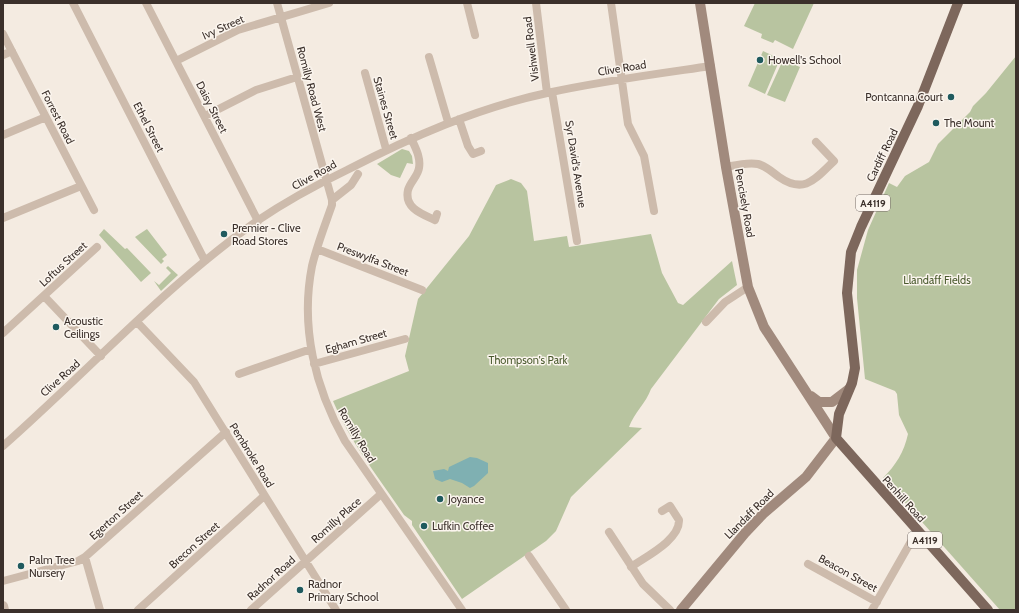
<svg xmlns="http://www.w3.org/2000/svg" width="1019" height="613" font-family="Cabin,sans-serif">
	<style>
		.green { fill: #b8c4a0 }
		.water { fill: #7fb0b2 }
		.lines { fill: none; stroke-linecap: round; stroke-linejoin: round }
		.minor { stroke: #cdbbac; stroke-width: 8 }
		.tertiary { stroke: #cdbbac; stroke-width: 10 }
		.secondary { stroke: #a18a7d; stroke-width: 10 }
		.primary { stroke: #7d675c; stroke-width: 10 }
		.poi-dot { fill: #1f5a5e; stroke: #fbf5ee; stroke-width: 1.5 }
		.labels { text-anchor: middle; stroke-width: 3; stroke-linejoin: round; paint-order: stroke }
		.shield { fill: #fbf5ee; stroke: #756b66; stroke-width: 1 }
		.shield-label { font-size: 10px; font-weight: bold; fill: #3b302b }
		.street-label { font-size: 11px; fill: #3b302b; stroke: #fbf5ee }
		.poi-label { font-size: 11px; fill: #3b302b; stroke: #fbf5ee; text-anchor: start }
		.park-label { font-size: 11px; fill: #4a5a2e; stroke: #fbf5ee }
	</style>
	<rect width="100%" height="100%" fill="#f4ebe1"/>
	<path class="green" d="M755 3H814L793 49 775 40 773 43 761 38 762 34 744 26Z
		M763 51 780 59 765 94 748 86Z
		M1016 56V610H1000L883 478C896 465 904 452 908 434L899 415 897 394 895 391 865 379 857 298V270L868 230 889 183 897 187 905 176 929 162 938 144 970 112 973 106 986 93Z
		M783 60 800 67 785 102 767 95Z
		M402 149 409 151 412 156 413 164 407 163 400 178 391 175 377 164Z
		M511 179 521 183 527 191 534 241 567 236 569 247 651 234 662 273 678 303 683 305 732 261 737 285 719 299 651 389C646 403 634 413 629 427L642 428 571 497 556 531 546 541 462 599 412 525V521L404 515C379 478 350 442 333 401L409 371 405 356 418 299 469 236 496 185Z
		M104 229 125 249 127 248 151 273 141 282 99 235Z
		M147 229 167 255 162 259 164 261 161 264 135 237Z
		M168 266 178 275 161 291 154 281 159 285 171 273 166 268Z"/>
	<path class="water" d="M470 457 477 458 488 463V473L474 486 470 488 462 483 450 479 442 482 435 479 433 471 444 469 448 471 449 467Z"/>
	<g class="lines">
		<path class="minor" d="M73 3 205 261
			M146 3 258 221
			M277 3 332 200V205C325 225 317 245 312 266 300 327 315 388 345 441L462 610
			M467 3 475 35
			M536 3 547 93
			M611 3 628 124 644 156 654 211
			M3 34 94 210
			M3 55 12 51
			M429 57 448 122
			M176 61 238 30 329 3
			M365 73 386 149
			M552 92 577 241
			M205 116 256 90 297 77
			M459 119 468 146 473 154 481 151
			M3 135 46 117
			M411 138C415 147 421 157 419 168 418 176 410 182 408 190 404 208 422 214 435 220L437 214
			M726 167C736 165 748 162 758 164 766 166 772 172 779 177 805 195 816 178 834 161L816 142
			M332 200 351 185 358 174
			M3 218 81 186
			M317 249 422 290
			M44 296 101 356
			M137 322 194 382 336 610
			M706 322 725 302 748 287
			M3 333 97 247
			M314 364 405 339
			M239 374 311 349
			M3 446C87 372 165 286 257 221 285 202 316 185 347 170 411 137 477 108 547 93 601 81 656 74 711 66
			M609 532 643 584 670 610
			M529 556 566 610
			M85 557 100 610
			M808 564 877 602
			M631 567C645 557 680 540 679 520L670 506 662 511
			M3 581 78 561 85 557 226 432
			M138 610 264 496
			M251 610 381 494
			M872 610 917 531"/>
		<path class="tertiary" d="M3 606 4 610"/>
		<path class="secondary" d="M811 396 819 402H832L849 389
			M681 610 745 533 763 514 806 477 836 438 764 327 748 287 726 167 700 3"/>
		<path class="primary" d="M958 3 918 106 861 227 851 252 847 293 855 368 852 383 839 414 836 438 988 610"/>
	</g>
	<g class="poi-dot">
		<circle cx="760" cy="60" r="4"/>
		<circle cx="951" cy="97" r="4"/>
		<circle cx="936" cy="123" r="4"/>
		<circle cx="224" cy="234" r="4"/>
		<circle cx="56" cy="327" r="4"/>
		<circle cx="440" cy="499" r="4"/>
		<circle cx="424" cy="526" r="4"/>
		<circle cx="21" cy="566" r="4"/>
		<circle cx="300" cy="590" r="4"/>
	</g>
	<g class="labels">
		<g class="shield">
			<rect x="856" y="195" width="34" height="16" rx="3"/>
			<rect x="908" y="532" width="34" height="16" rx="3"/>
		</g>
		<g class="shield-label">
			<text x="873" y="207">A4119</text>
			<text x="925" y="544">A4119</text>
		</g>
		<g class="street-label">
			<text transform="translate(223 27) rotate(-24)" y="4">Ivy Street</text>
			<text transform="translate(531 49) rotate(-97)" y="4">Vishwell Road</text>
			<text transform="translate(622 68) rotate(-9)" y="4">Clive Road</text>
			<text transform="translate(312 89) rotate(75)" y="4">Romilly Road West</text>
			<text transform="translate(212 107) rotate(63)" y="4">Daisy Street</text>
			<text transform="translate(386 108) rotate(74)" y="4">Staines Street</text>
			<text transform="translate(58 117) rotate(63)" y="4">Forrest Road</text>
			<text transform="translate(149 127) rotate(63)" y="4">Ethel Street</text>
			<text transform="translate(882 155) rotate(-64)" y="4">Cardiff Road</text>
			<text transform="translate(576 164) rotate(81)" y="4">Syr David's Avenue</text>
			<text transform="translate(314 175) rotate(-29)" y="4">Clive Road</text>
			<text transform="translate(745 203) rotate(80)" y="4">Pencisely Road</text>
			<text transform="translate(373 259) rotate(21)" y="4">Preswylfa Street</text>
			<text transform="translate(63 264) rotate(-43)" y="4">Loftus Street</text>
			<text transform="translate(356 341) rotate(-16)" y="4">Egham Street</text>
			<text transform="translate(60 378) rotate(-42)" y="4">Clive Road</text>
			<text transform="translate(357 435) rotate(59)" y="4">Romilly Road</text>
			<text transform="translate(252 455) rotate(58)" y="4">Pembroke Road</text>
			<text transform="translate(904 499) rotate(48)" y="4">Penhill Road</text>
			<text transform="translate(749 514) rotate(-45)" y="4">Llandaff Road</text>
			<text transform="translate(116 515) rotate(-42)" y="4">Egerton Street</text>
			<text transform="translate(336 520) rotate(-42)" y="4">Romilly Place</text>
			<text transform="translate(194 545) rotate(-42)" y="4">Brecon Street</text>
			<text transform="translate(848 573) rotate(29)" y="4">Beacon Street</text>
			<text transform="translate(271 578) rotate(-42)" y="4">Radnor Road</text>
		</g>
		<g class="poi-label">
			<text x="768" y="64">Howell's School</text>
			<text x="943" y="101" text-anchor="end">Pontcanna Court</text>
			<text x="944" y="127">The Mount</text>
			<text x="232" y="232">Premier - Clive<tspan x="232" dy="13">Road Stores</tspan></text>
			<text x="64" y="325">Acoustic<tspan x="64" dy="13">Ceilings</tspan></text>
			<text x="448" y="503">Joyance</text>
			<text x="432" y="530">Lufkin Coffee</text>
			<text x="29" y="564">Palm Tree<tspan x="29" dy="13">Nursery</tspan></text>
			<text x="308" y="588">Radnor<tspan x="308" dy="13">Primary School</tspan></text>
		</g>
		<g class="park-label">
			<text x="937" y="284">Llandaff Fields</text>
			<text x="528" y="364">Thompson's Park</text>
		</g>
	</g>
	<rect width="1019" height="613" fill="none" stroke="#3b302b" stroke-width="8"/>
</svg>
